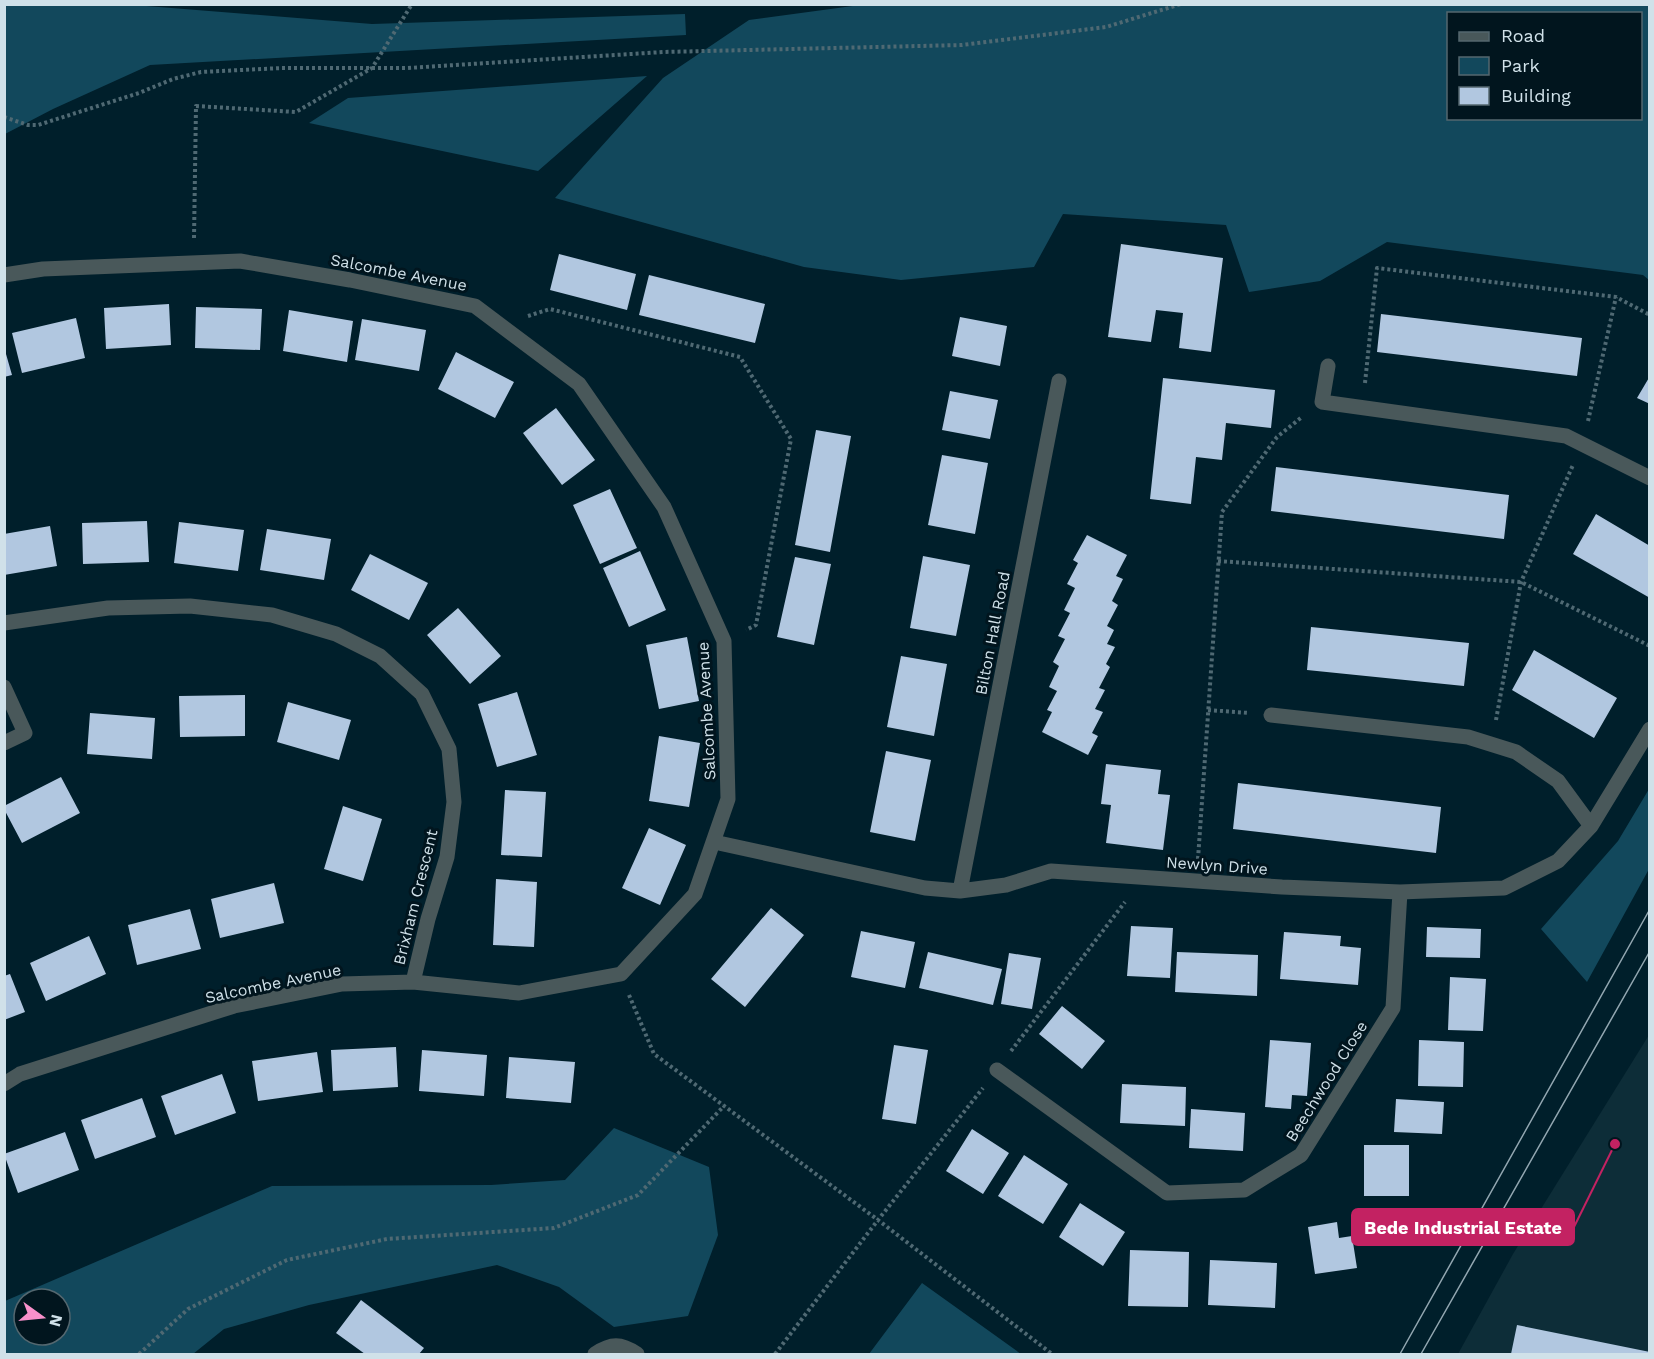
<svg xmlns="http://www.w3.org/2000/svg" width="1654" height="1359" font-family="'Work Sans',sans-serif">
	<style>
		.built { fill: #0d2d38 }
		.green { fill: #12485c; fill-rule: evenodd }
		.building { fill: #b1c7e0 }
		.lines { fill: none; stroke-linecap: round; stroke-linejoin: round }
		.path { stroke: #4f6973; stroke-width: 4; stroke-dasharray: 3 3; stroke-linecap: butt }
		.service { stroke: #49585a; stroke-width: 15 }
		.minor { stroke: #49585a; stroke-width: 15 }
		.tram { stroke: #92a7b1; stroke-width: 1.5 }
		.labels { text-anchor: middle; stroke-width: 6; stroke-linejoin: round; paint-order: stroke }
		.street-label { font-size: 16px; fill: #d0e1e9; stroke: #01151e }
		.leader { fill: none; stroke: #c32262; stroke-width: 2 }
		.callout-dot { fill: #c32262; stroke: #01151e; stroke-width: 2 }
		.callout { fill: #c32262; stroke: #c32262; stroke-width: 2 }
		.callout-label { font-size: 18px; text-anchor: middle; font-weight: bold; fill: #fff }
	</style>
	<rect width="100%" height="100%" fill="#001f2b"/>
	<path class="built" d="M1649 1035V1354H1458L1513 1254Z"/>
	<path class="green" d="M5 4 134 5 372 24 685 14 686 35 150 65 53 109 5 134Z
		M860 5H1649V280L1643 275 1387 242 1320 281 1249 292 1226 225 1063 214 1034 267 901 280 804 267 555 198 663 78 749 20ZM1448 14H1640V118H1448Z
		M647 76 538 171 309 123 348 98Z
		M1649 789V869L1587 982 1541 929 1618 841Z
		M614 1128 709 1167 718 1235 688 1316 614 1327 559 1287 497 1265 309 1305 224 1329 193 1354H5V1301L272 1186 491 1185 565 1180ZM24 1299H60V1335H24Z
		M922 1283 1021 1354H869Z"/>
	<path class="building" d="M1121 244 1223 258 1211 352 1179 348 1183 313 1156 310 1151 342 1108 337Z
		M559 254 636 274 627 310 550 290Z
		M649 275 765 304 755 343 639 315Z
		M169 304 171 345 106 349 104 308Z
		M196 307 262 309 260 350 195 348Z
		M289 310 353 321 347 362 283 351Z
		M1381 314 1582 338 1577 376 1377 352Z
		M960 317 1007 326 1000 366 952 356Z
		M76 318 85 358 22 373 12 333Z
		M362 319 426 330 419 371 355 360Z
		M4 347 12 375 4 377Z
		M456 352 514 382 495 418 438 389Z
		M1650 376V404L1637 398Z
		M1163 378 1275 390 1271 428 1226 423 1222 460 1196 457 1191 504 1150 499Z
		M950 391 998 400 990 439 942 430Z
		M556 408 595 460 562 485 523 433Z
		M816 430 851 436 830 552 795 545Z
		M942 455 988 463 975 534 928 525Z
		M1276 467 1509 495 1504 539 1271 511Z
		M610 489 637 548 600 564 573 505Z
		M1596 514 1650 546V598L1573 554Z
		M147 521 149 562 83 564 82 523Z
		M179 522 244 530 238 571 174 563Z
		M50 526 57 566 4 575V534Z
		M267 529 331 539 324 580 260 570Z
		M1087 535 1127 555 1116 576 1123 579 1112 601 1118 605 1107 626 1114 630 1107 644 1115 647 1106 664 1110 667 1099 688 1105 690 1095 709 1103 712 1092 733 1098 736 1088 755 1042 732 1052 712 1047 710 1057 691 1049 687 1059 666 1053 662 1065 639 1058 636 1070 613 1064 610 1075 588 1067 584 1078 563 1073 560Z
		M640 551 666 610 629 627 603 568Z
		M370 554 428 583 409 620 351 590Z
		M923 556 970 565 956 636 910 628Z
		M795 557 831 564 814 645 777 637Z
		M458 608 501 656 470 684 427 635Z
		M1311 627 1469 643 1464 686 1307 670Z
		M687 637 699 701 659 709 646 645Z
		M1534 650 1617 698 1594 738 1512 690Z
		M901 656 947 664 934 736 887 727Z
		M517 692 537 755 497 767 478 704Z
		M245 695V736L180 737 179 696Z
		M288 702 351 720 339 760 277 742Z
		M90 713 155 718 152 759 87 754Z
		M659 736 700 743 689 807 649 801Z
		M886 751 931 760 915 841 870 832Z
		M1106 764 1161 770 1158 794 1170 795 1163 850 1106 843 1111 805 1101 804Z
		M61 777 80 813 22 843 4 809V806Z
		M1238 783 1441 807 1436 853 1233 829Z
		M505 790 546 792 542 857 501 855Z
		M343 806 382 819 363 881 324 869Z
		M649 828 686 845 660 905 622 888Z
		M496 879 537 882 534 947 493 945Z
		M274 883 284 923 220 938 211 899Z
		M771 908 804 935 745 1007 711 979Z
		M190 909 201 949 137 965 128 925Z
		M1131 926 1173 928 1170 978 1127 976Z
		M1427 927 1481 929 1480 958 1426 957Z
		M861 931 915 942 905 988 851 977Z
		M1284 932 1341 936 1340 946 1361 948 1358 985 1280 979Z
		M89 936 106 974 46 1001 30 963Z
		M928 952 1002 969 993 1005 919 988Z
		M1177 952 1258 955 1257 996 1175 992Z
		M1009 953 1041 958 1032 1009 1001 1004Z
		M10 974 25 1012 4 1020V976Z
		M1450 977 1486 979 1483 1031 1448 1030Z
		M1062 1006 1105 1041 1082 1069 1039 1034Z
		M1270 1040 1311 1043 1307 1096 1292 1095 1291 1109 1265 1107Z
		M1419 1040 1464 1042 1463 1087 1418 1086Z
		M894 1045 928 1050 916 1124 882 1119Z
		M396 1047 398 1087 333 1091 331 1050Z
		M422 1050 487 1055 484 1096 419 1091Z
		M317 1052 323 1092 258 1101 252 1061Z
		M509 1057 575 1062 571 1103 506 1098Z
		M222 1074 236 1113 175 1135 161 1096Z
		M1122 1084 1186 1087 1185 1126 1120 1123Z
		M142 1098 156 1137 95 1159 81 1120Z
		M1396 1099 1444 1102 1442 1134 1394 1132Z
		M1191 1109 1245 1113 1243 1151 1189 1148Z
		M972 1129 1009 1153 983 1194 946 1171Z
		M65 1132 79 1170 18 1193 4 1154Z
		M1364 1145H1409V1196H1364Z
		M1024 1155 1068 1184 1043 1224 998 1196Z
		M1080 1203 1125 1232 1103 1266 1059 1237Z
		M1337 1222 1339 1238 1352 1236 1357 1268 1315 1274 1308 1227Z
		M1130 1250 1189 1252 1188 1307 1128 1306Z
		M1210 1260 1277 1263 1275 1308 1208 1305Z
		M361 1300 424 1348 419 1354H365L336 1333Z
		M1517 1325 1650 1352V1354H1511Z"/>
	<g class="lines">
		<path class="path" d="M4 117 28 125H38L139 93 173 79 201 72 282 68H408L663 52 962 45 1106 27 1181 4
			M194 238 196 106 296 112 372 68 412 4
			M528 316 550 309 740 357 791 439 756 625 746 630
			M1365 383 1377 268 1616 297 1650 315
			M1588 421 1616 297
			M1218 561 1521 582 1650 646
			M1208 710 1249 713
			M1496 720 1521 582 1573 465
			M1198 859 1222 512 1277 437 1302 417
			M629 995 654 1054 878 1220 1052 1354
			M1011 1051 1125 902
			M139 1354 188 1309 287 1260 387 1239 554 1228 638 1195 724 1106
			M775 1354 878 1220 983 1088"/>
		<path class="service" d="M595 1354C611 1343 621 1343 637 1354"/>
		<path class="minor" d="M4 275 43 269 240 261 350 280 475 306 579 384 664 507 724 641 728 799 695 894 621 974 519 993 413 982 342 984 234 1006 20 1074 4 1084
			M1328 366 1322 402 1566 436 1650 478
			M4 623 108 608 190 606 272 615 336 634 380 656 422 694 449 749 454 802 447 857 428 919 413 982
			M4 687 25 733 4 743
			M1271 715 1468 737 1516 752 1558 781 1591 826
			M714 842 925 888 960 891 1006 885 1051 871 1282 887 1400 892 1504 888 1558 861 1591 826 1650 729
			M960 891 1059 381
			M997 1070 1167 1193 1244 1190 1301 1155 1393 1008 1400 892"/>
		<path class="tram" d="M1400 1354 1650 909
			M1421 1354 1650 951"/>
	</g>
	<g class="labels">
		<g class="street-label">
			<text transform="translate(399 272) rotate(11)" y="6">Salcombe Avenue</text>
			<text transform="translate(992 633) rotate(-79)" y="6">Bilton Hall Road</text>
			<text transform="translate(706 711) rotate(-93)" y="6">Salcombe Avenue</text>
			<text transform="translate(1217 865) rotate(4)" y="6">Newlyn Drive</text>
			<text transform="translate(415 897) rotate(-76)" y="6">Brixham Crescent</text>
			<text transform="translate(273 983) rotate(-12)" y="6">Salcombe Avenue</text>
			<text transform="translate(1326 1081) rotate(-58)" y="6">Beechwood Close</text>
		</g>
	</g>
	<path class="leader" d="M1615 1144L1574 1227"/>
	<circle class="callout-dot" cx="1615" cy="1144" r="6"/>
	<rect class="callout" x="1352" y="1209" width="222" height="36" rx="6"/>
	<g class="callout-label">
		<text x="1463" y="1234">Bede Industrial Estate</text>
	</g>
	<rect width="1654" height="1359" fill="none" stroke="#d0e1e9" stroke-width="12"/>
	<rect x="1447" y="12" width="195" height="108" fill="#01151e" stroke="#54676f" stroke-width="1.5"/>
	<rect x="1459" y="32" width="30" height="9" fill="#49585a" stroke="#54676f" stroke-width="1.5"/>
	<text x="1501" y="42" font-size="18" fill="#d0e1e9">Road</text>
	<rect x="1459" y="57" width="30" height="18" fill="#12485c" stroke="#54676f" stroke-width="1.5"/>
	<text x="1501" y="72" font-size="18" fill="#d0e1e9">Park</text>
	<rect x="1459" y="87" width="30" height="18" fill="#b1c7e0" stroke="#54676f" stroke-width="1.5"/>
	<text x="1501" y="102" font-size="18" fill="#d0e1e9">Building</text>
	<g transform="translate(42 1317) rotate(105)"><circle r="28" fill="#01151e" stroke="#54676f" stroke-width="1.5"/>
	<path d="M0-4.5L10 22L0 15L-10 22Z" fill="#f890cb"/>
	<text y="-9" font-size="16" font-weight="bold" text-anchor="middle" fill="#d0e1e9">N</text>
	</g>
</svg>
